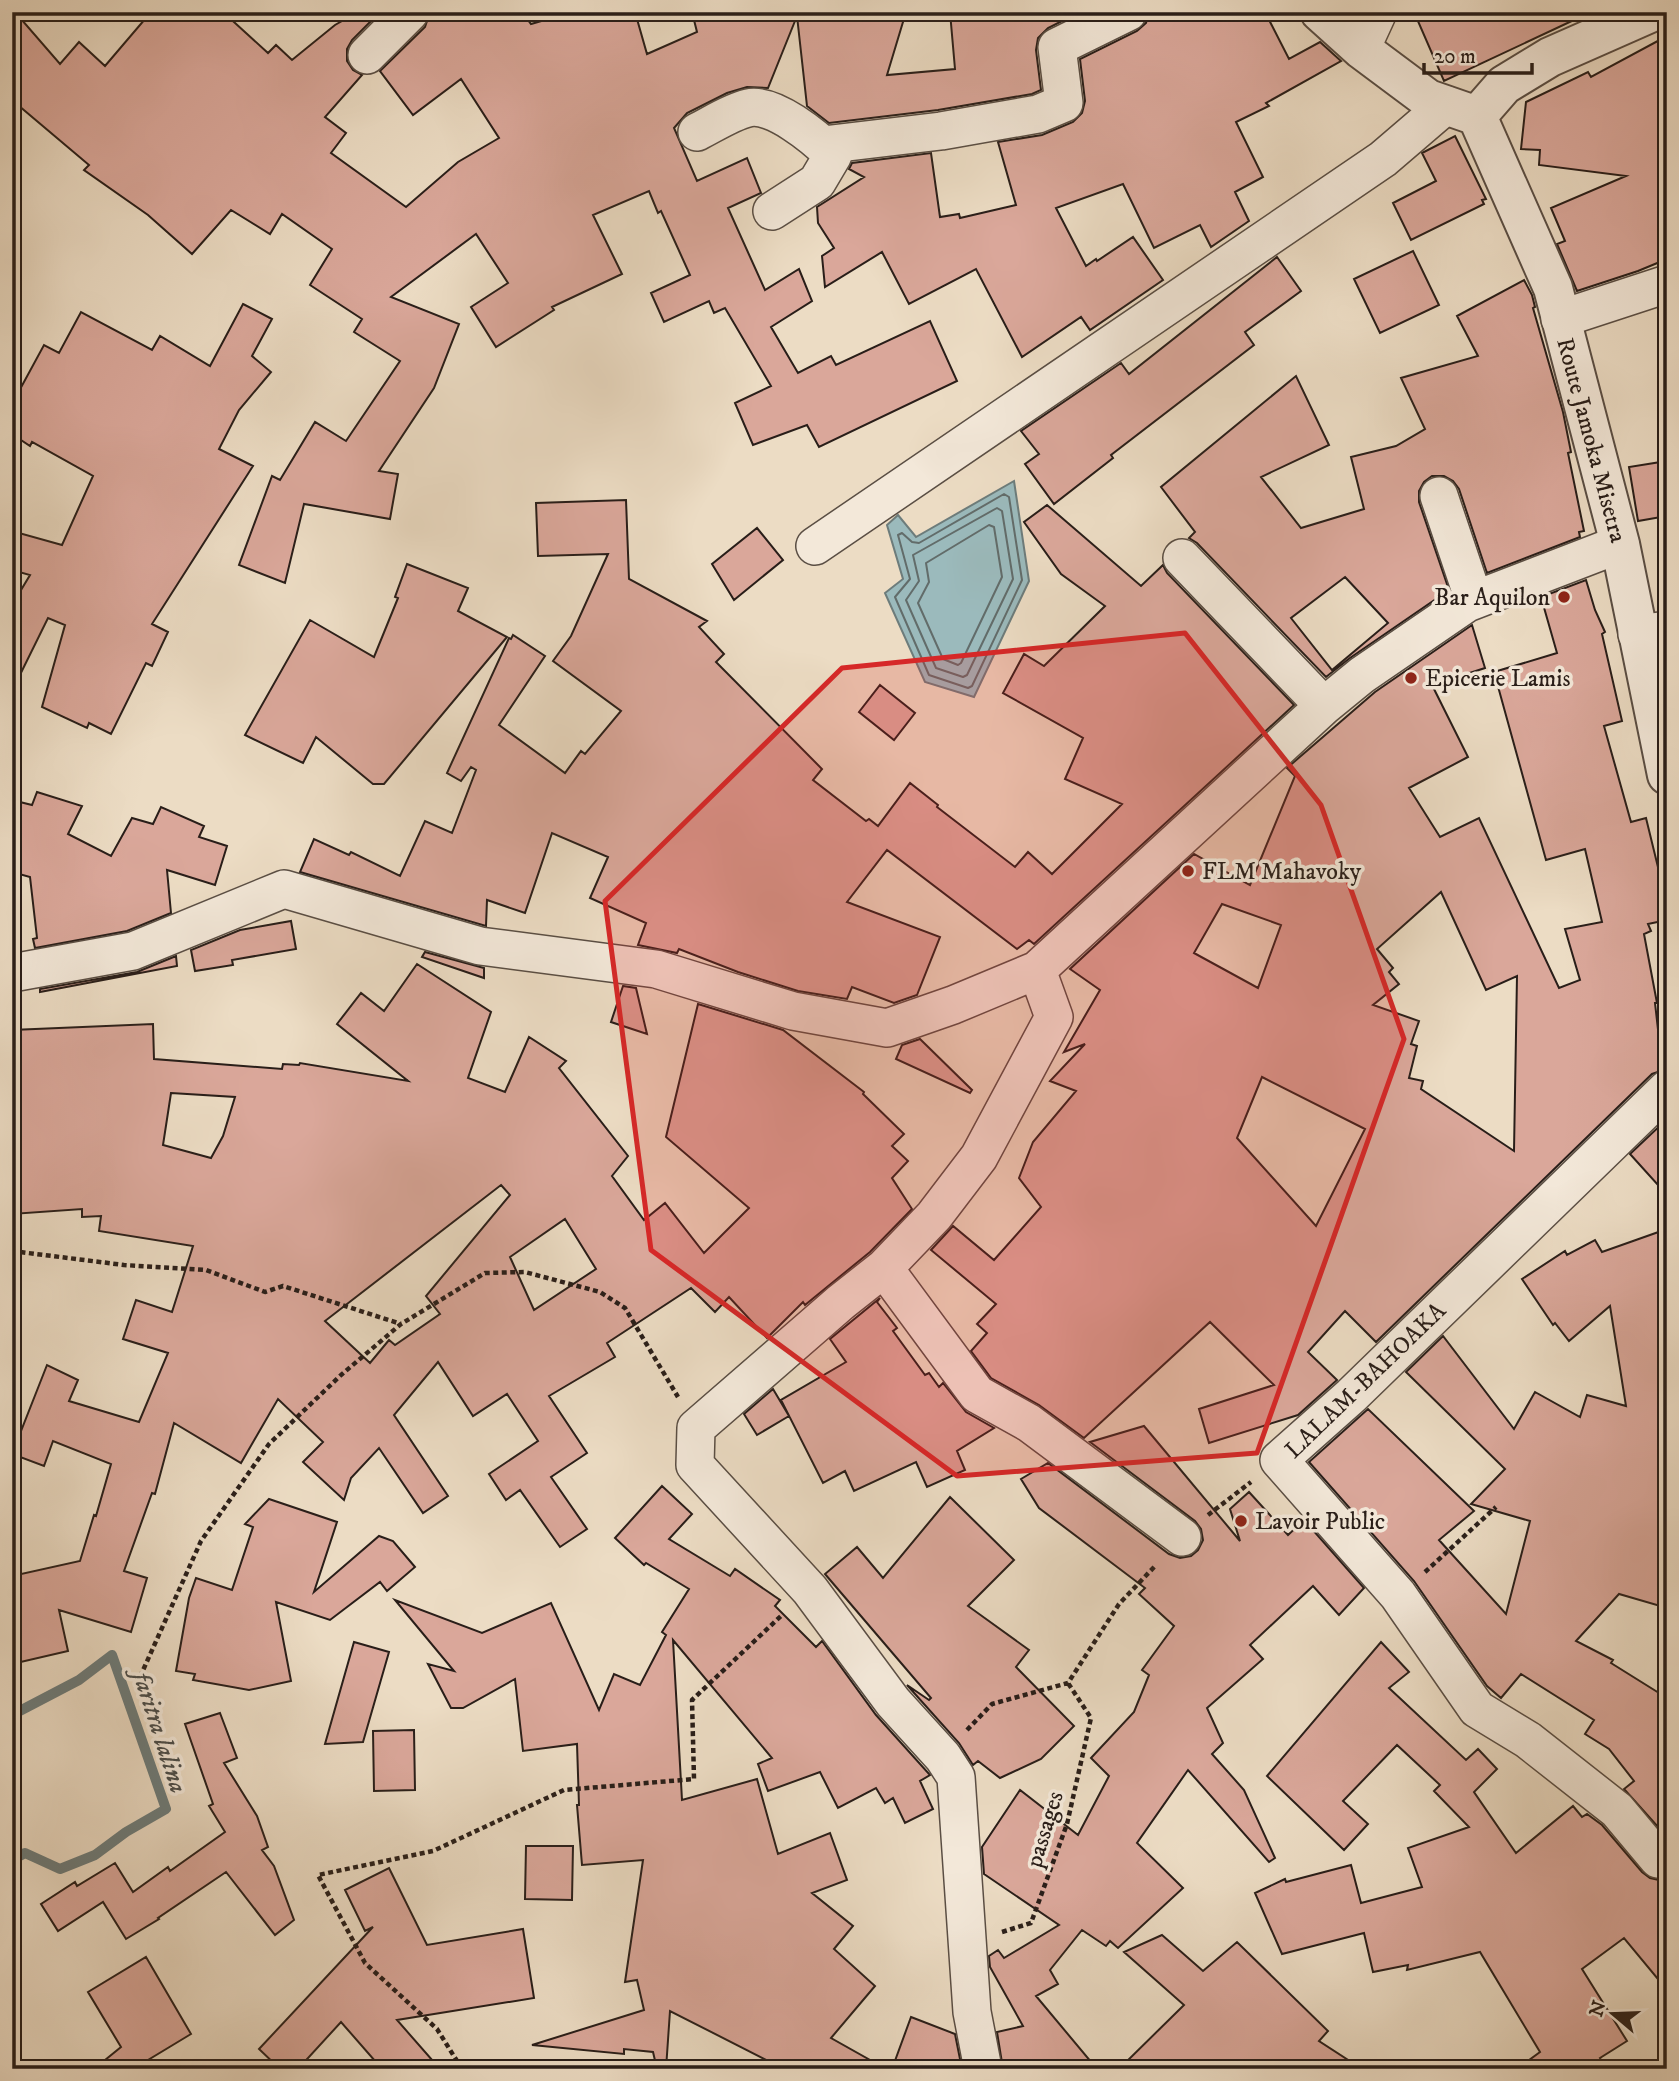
<svg xmlns="http://www.w3.org/2000/svg" width="1679" height="2081" font-family="'IM FELL DW Pica',serif">
	<style>
		.water { fill: #9bbabc; stroke: #6d7c7b; stroke-width: 2 }
		.lines { fill: none; stroke-linecap: round; stroke-linejoin: round }
		.shore { stroke: #626c6a; stroke-width: 2 }
		.stream { stroke: #6d7c7b; stroke-width: 10 }
		.building { fill: #daa79a; stroke: #291e19; stroke-width: 2; fill-rule: evenodd }
		.minor-casing { stroke: #5a4e44; stroke-width: 40 }
		.tertiary-casing { stroke: #5a4e44; stroke-width: 42 }
		.path { stroke: #291e19; stroke-width: 4.5; stroke-dasharray: 5 3.5; stroke-linecap: butt }
		.minor { stroke: #f3e8d9; stroke-width: 37 }
		.tertiary { stroke: #f3e8d9; stroke-width: 38 }
		.marked { fill: #d62828; fill-opacity: 0.2; stroke: #d62828; stroke-width: 5; stroke-linejoin: round }
		.poi-dot { fill: #8f2418; stroke: #f3e8d9; stroke-width: 2.5 }
		.labels { text-anchor: middle; stroke-width: 7; stroke-linejoin: round; paint-order: stroke }
		.street-label { font-size: 24px; fill: #291e19; stroke: #f3e8d9 }
		.poi-label { font-size: 24px; fill: #291e19; stroke: #f3e8d9; text-anchor: start }
		.water-label { font-size: 26px; font-style: italic; fill: #4b4d4a; stroke: #f3e8d9 }
	</style>
	<rect width="100%" height="100%" fill="#ecdcc4"/>
	<filter id="stains"><feTurbulence type="fractalNoise" baseFrequency=".00286" numOctaves="4"/><feColorMatrix values="0 0 0 0 .2 0 0 0 0 .09 0 0 0 0 .02 0 0 0 .5 -.17"/></filter>
	<radialGradient id="worn" r=".72"><stop offset=".6" stop-color="#630" stop-opacity="0"/><stop offset="1" stop-color="#630" stop-opacity=".3"/></radialGradient>
	<path class="water" d="M1014 481 1029 581 974 697 925 682 885 593 903 579 887 525 898 515 916 537Z"/>
	<g class="lines">
		<path class="shore" d="M1004 494 1009 497 1022 580 972 686 968 688 929 675 895 597 910 579 898 535 902 533 912 542 919 543Z
			M997 508 1002 511 1013 579 967 675 963 677 936 668 906 600 919 581 913 555Z
			M989 525 994 527 1002 577 961 663 958 665 943 659 918 603 929 582 926 563Z"/>
		<path class="stream" d="M12 1715 79 1680 112 1655 166 1809 126 1832 95 1855 60 1869 25 1853 12 1860"/>
	</g>
	<path class="building" d="M12 12H15L60 64 79 42 105 66 151 12H223L268 53 276 45 292 60 335 25 358 12H380L352 40 347 49V61L353 70 362 75 325 117 346 133 331 153 406 207 458 162 499 138 461 79 413 115 380 71 425 27 430 12H522L531 24 572 12H635L647 54 697 32 692 12H906L887 75 955 69 950 12H1080L1048 28 1038 38 1036 50 1041 90 1032 94 938 110 829 123 807 106 797 16 768 88 747 87 727 93 687 113 674 128 697 181 747 158 761 193 728 208 765 290 799 269 812 301 771 327 798 373 831 356 836 365 930 321 957 381 819 447 807 425 753 445 735 403 771 386 725 308 714 313 709 301 664 322 651 293 690 275 661 211 658 213 649 191 593 215 622 274 552 307 554 310 496 347 471 307 508 283 476 234 391 297 459 324 434 388 379 471 398 474 390 519 304 504 285 583 239 565 272 476 280 480 315 422 346 441 400 361 354 332 362 319 310 285 332 249 282 214 270 234 231 210 192 254 148 215 84 170 89 165 12 100Z
		M1149 12H1265L1289 59 1320 42 1341 61 1266 103 1269 106 1236 122 1263 177 1235 192 1249 221 1211 247 1200 225 1154 248 1123 184 1056 208 1086 266 1096 259 1097 261 1133 237 1163 280 1090 330 1081 317 1022 357 976 269 909 304 882 252 825 287 822 256 834 248 818 223 817 207 864 177 849 169 852 163 931 153 940 217 959 214 960 218 1016 205 998 142 1042 135 1073 122 1082 113 1085 101 1080 59 1137 31 1146 23Z
		M1414 12H1591L1444 81Z
		M1667 36V259L1638 271 1577 291 1557 244 1565 241 1551 208 1626 176 1539 165 1540 150 1521 149 1526 102 1588 72 1591 77Z
		M1455 136 1486 199 1482 200 1484 204 1411 240 1393 203 1436 181 1422 153Z
		M1413 251 1439 305 1380 333 1354 279Z
		M1277 257 1301 291 1245 332 1254 345 1111 455 1113 458 1054 504 1025 464 1039 454 1021 431 1121 363 1129 374Z
		M1524 280 1532 295 1535 307 1533 308 1563 412 1571 452 1568 453 1584 531 1579 532 1580 537 1487 573 1459 489 1453 481 1444 476H1432L1424 482 1419 491V502L1449 590 1350 658 1326 677 1197 543 1189 538 1195 532 1161 487 1296 376 1329 445 1261 477 1301 528 1364 509 1351 457 1396 446 1425 429 1401 378 1478 356 1457 316ZM1345 577 1388 623 1332 670 1291 618Z
		M243 304 272 319 252 356 271 372 239 410 219 449 253 466 152 624 168 632 152 666 146 663 111 734 89 723 87 728 42 707 65 625 48 618 12 691V605L30 575 12 570V531L62 545 93 476 32 442 30 446 12 434V404L44 345 59 353 81 312 152 350 160 336 210 366Z
		M1667 461V516L1638 521 1629 467Z
		M626 500 629 579 707 621 699 627 724 654 716 662 822 769 813 780 866 821 869 819 878 826 910 783 938 805 937 807 1015 867 1028 852 1052 874 1122 804 1065 779 1083 738 1003 693 1024 654 1044 666 1105 606 1061 574 1024 522 1047 505 1141 586 1163 565 1167 573 1294 705 1034 944 1029 940 1017 949 887 850 847 902 940 937 917 995 894 1003 852 987 847 999 798 991 738 972 679 949 677 953 638 945 646 923 590 898 608 857 552 833 525 913 487 900 486 926 300 872 314 839 349 855 351 852 400 876 425 821 452 833 476 770 471 767 461 781 447 773 509 638 511 639 513 635 545 656 499 725 565 773 581 751 585 754 621 711 553 661 571 636 608 554 538 556 536 503Z
		M757 528 783 560 734 600 712 564Z
		M407 564 468 588 458 611 507 637 384 784H373L316 737 303 763 245 735 310 620 374 657 398 598 395 597Z
		M1586 580 1595 610 1605 632 1602 634 1622 721 1604 726 1631 822 1646 818 1667 904V920L1648 924 1651 931 1644 934 1657 1003H1655L1660 1047 1667 1053V1069L1652 1074 1376 1342 1345 1311 1308 1352 1337 1380 1298 1415 1209 1443 1199 1409 1274 1385 1210 1322 1084 1438 1039 1405 991 1378 971 1351 987 1333 977 1324 996 1304 931 1250 953 1226 994 1260 1041 1207 1019 1178 1033 1142 1076 1091 1050 1081 1085 1044 1064 1052 1100 990 1070 969 1194 854 1250 885 1295 776 1287 768 1375 692 1472 625 1485 668 1432 685 1468 757 1409 788 1440 837 1479 818 1559 988 1580 980 1565 929 1602 922 1585 849 1546 860 1494 672 1557 653 1541 597ZM1441 892 1486 990 1517 976 1514 1151 1421 1089 1423 1081 1409 1078 1417 1046 1411 1044 1419 1021 1373 1005 1399 984 1389 972 1393 968 1377 949ZM1222 904 1281 925 1258 988 1194 953ZM1262 1077 1365 1129 1316 1226 1237 1138Z
		M880 685 915 713 894 740 859 712Z
		M37 792 82 806 68 834 111 856 132 818 153 824 161 807 204 826 199 837 227 846 215 885 167 870 171 913 127 931 35 948 33 939 37 938 30 877 12 872V800L32 805Z
		M291 921 296 949 232 960 233 965 195 971 191 950 240 930Z
		M425 952 484 968V978L422 957Z
		M176 956 177 966 40 992V989L137 972Z
		M417 964 491 1012 468 1078 505 1092 529 1037 566 1061 559 1068 628 1156 612 1176 644 1220 665 1203 704 1253 749 1208 666 1137 698 1004 783 1030 864 1092 863 1094 904 1134 892 1146 908 1161 892 1178 912 1209 870 1252 805 1305 803 1302 767 1338 729 1297 715 1312 691 1288 607 1343 615 1357 549 1396 587 1453 551 1477 587 1529 560 1547 520 1490 506 1500 489 1474 538 1441 507 1394 473 1416 438 1362 394 1415 448 1496 423 1513 379 1448 351 1478 344 1500 303 1462 323 1442 278 1399 241 1463 174 1423 155 1494 152 1493 124 1571 147 1578 131 1632 59 1610 68 1651 12 1664V1576L80 1561 94 1515 96 1516 111 1464 53 1441 44 1466 12 1454 47 1365 78 1380 69 1401 139 1422 168 1353 123 1339 136 1300 172 1312 193 1246 99 1231 101 1216 82 1217V1209L12 1214V1030L153 1024 154 1059 282 1069 283 1064 299 1065 300 1063 408 1081 337 1024 361 993 384 1011ZM171 1093 235 1097 223 1136 211 1158 163 1145ZM501 1185 510 1195 426 1296 440 1314 395 1345 389 1340 370 1363 325 1321ZM565 1219 596 1269 534 1310 510 1257Z
		M623 986 636 988 647 1034 611 1022Z
		M920 1039 972 1090 970 1093 896 1059 902 1045Z
		M1667 1119V1195L1630 1154Z
		M1667 1229V1608L1619 1594 1576 1641 1613 1660 1611 1663 1667 1698V1837L1624 1789 1634 1781 1609 1749 1585 1734 1594 1720 1521 1674 1501 1698 1487 1686 1414 1581 1309 1462 1368 1409 1474 1511 1439 1540 1506 1614 1530 1521 1471 1504 1505 1469 1406 1372 1443 1336 1514 1429 1535 1392 1580 1417 1587 1395 1626 1406 1610 1306 1569 1341 1555 1323 1553 1325 1522 1279 1565 1251 1567 1255 1595 1240 1602 1252Z
		M880 1298 877 1302 897 1328 893 1331 925 1375 929 1373 939 1387 943 1383 966 1412 994 1428 957 1451 965 1470 927 1487 916 1462 854 1491 845 1471 823 1483 781 1400 846 1362 830 1339Z
		M773 1389 789 1416 757 1435 744 1414Z
		M1144 1426 1240 1541 1230 1509 1249 1492 1288 1535 1304 1520 1364 1588 1339 1615 1313 1586 1250 1645 1263 1659 1207 1708 1223 1743 1212 1754 1244 1790 1275 1858 1269 1862 1188 1770 1137 1843 1183 1888 1118 1948 1110 1941 1106 1946 1082 1930 1050 1970 1058 1984 1036 1996 1097 2069H1003L997 2032 1023 2026 990 1967 989 1956 998 1950 1004 1958 1059 1925 984 1874 982 1847 1020 1790 1078 1835 1109 1776 1091 1758 1134 1712 1149 1675 1142 1670 1174 1626 1139 1594 1145 1588 1039 1508 1021 1479 1048 1463 1169 1554 1180 1558 1191 1556 1198 1550 1203 1540 1201 1529 1195 1521 1090 1442Z
		M662 1486 692 1514 669 1539 730 1576 735 1569 780 1600 775 1606 816 1647 822 1641 876 1715 930 1775 920 1781 933 1809 905 1823 893 1798 885 1803 876 1788 838 1808 820 1772 768 1791 758 1764 772 1758 673 1640 682 1800 757 1779 778 1854 830 1833 847 1880 812 1893 853 1926 834 1949 875 1986 831 2038 886 2069H784L670 2011 666 2069H657L653 2052 624 2049V2054L532 2045 644 2010 637 1980 625 1982 643 1860 582 1865 577 1805H579L577 1744 523 1751 515 1679 463 1708H451L428 1664 454 1671 395 1600 482 1633 551 1603 599 1710 614 1674 640 1685 666 1635 662 1632 689 1589 646 1563 644 1565 615 1538Z
		M950 1497 1014 1560 968 1606 1029 1650 1016 1667 1074 1726 1041 1759 1000 1778 978 1761 973 1765 959 1743 907 1685 929 1700 931 1698 825 1574 857 1547 883 1578Z
		M269 1499 337 1522 314 1592 379 1536 393 1541 415 1567 387 1591 380 1582 330 1620 276 1602 291 1681 249 1690 193 1680 195 1674 176 1671 189 1598 196 1578 232 1590 253 1527 245 1524Z
		M354 1642 389 1652 363 1742 325 1744Z
		M1381 1642 1409 1672 1389 1688 1466 1760 1478 1749 1497 1769 1474 1792 1516 1853 1573 1806 1582 1817 1587 1814 1602 1825 1642 1872 1650 1878 1659 1880 1667 1890V1990L1624 1938 1582 1969 1627 2041 1600 2058 1607 2069H1517L1540 2052 1480 1952 1407 1970 1408 1965 1373 1972 1364 1933 1282 1954 1255 1893 1285 1879 1286 1882 1351 1865 1361 1903 1422 1887 1408 1848 1469 1827 1434 1791 1440 1785 1397 1745 1343 1801 1368 1824 1344 1850 1267 1776Z
		M220 1713 237 1758 224 1763 257 1816 268 1847 262 1850 274 1866 294 1920 275 1935 226 1872 158 1918 159 1919 126 1939 103 1902 58 1931 41 1904 75 1882 77 1886 115 1863 133 1892 168 1867 170 1871 225 1832 209 1806 213 1804 185 1724Z
		M414 1730 415 1790 374 1791 373 1731Z
		M526 1846H573L572 1900 525 1899Z
		M389 1868 427 1945 523 1929 534 1998 397 2020 440 2069H382L341 2022 298 2069H280L259 2049 373 1927 365 1931 345 1890Z
		M1162 1935 1203 1971 1237 1942 1328 2031 1319 2041 1362 2069H1119L1184 2005 1124 1952Z
		M146 1957 191 2034 133 2069H94L121 2047 88 1992Z
		M911 2017 955 2034 962 2069H892Z"/>
	<g class="lines">
		<g class="minor-casing">
			<path id="minor" d="M1361 49 1378 12
				M367 55 410 12
				M697 132C713 124 731 112 748 108 773 102 816 138 833 155L817 182 772 211
				M823 145 941 131 1038 114 1064 103 1057 47 1128 12
				M1560 319 1667 284
				M1439 496 1474 600
				M815 546 1383 159 1446 105
				M1182 558 1324 706
				M1637 634 1667 630
				M12 973 133 951 284 889 480 946 656 969 793 1011 887 1028 953 1005 1037 970 1324 706 1362 675 1467 603 1620 544
				M884 1268 977 1394 1029 1423 1182 1537
				M1658 1859 1617 1810 1528 1740 1477 1709 1398 1595 1279 1460 1351 1396 1667 1089
				M983 2069 972 2012 956 1777 943 1757 893 1702 810 1590 695 1465 696 1428 841 1302 884 1268 934 1216 979 1157 1054 1017 1037 970"/>
		</g>
		<g class="tertiary-casing">
			<path id="tertiary" d="M1320 12 1361 49 1428 99 1477 116
				M1477 116 1553 288 1620 544 1667 775
				M1477 116 1504 85 1550 57 1652 12"/>
		</g>
		<path class="path" d="M12 1251 124 1265 206 1270 265 1292 283 1286 401 1324
			M1208 1515 1251 1482
			M1425 1572 1496 1507
			M140 1677 201 1541 269 1444 341 1375 401 1324 485 1273 525 1272 600 1292 625 1308 678 1397
			M967 1730 992 1704 1068 1683 1119 1604 1156 1565
			M1002 1932 1031 1923 1067 1824 1091 1718 1068 1683
			M462 2069 437 2029 365 1963 318 1875 433 1851 564 1790 694 1779 692 1700 782 1615"/>
		<use href="#minor" class="minor"/>
		<use href="#tertiary" class="tertiary"/>
	</g>
	<path class="marked" d="M1185 633 1321 805 1404 1039 1257 1453 957 1476 651 1250 605 901 842 668Z"/>
	<g class="poi-dot">
		<circle cx="1564" cy="597" r="7"/>
		<circle cx="1411" cy="678" r="7"/>
		<circle cx="1188" cy="871" r="7"/>
		<circle cx="1241" cy="1521" r="7"/>
	</g>
	<g class="labels">
		<g class="street-label">
			<text transform="translate(1592 440) rotate(75)" y="8">Route Jamoka Misetra</text>
			<text transform="translate(1365 1380) rotate(-44)" y="8">LALAM-BAHOAKA</text>
			<text transform="translate(1044 1829) rotate(-73)" y="8">passages</text>
		</g>
		<g class="poi-label">
			<text x="1550" y="605" text-anchor="end">Bar Aquilon</text>
			<text x="1425" y="686">Epicerie Lamis</text>
			<text x="1202" y="879">FLM Mahavoky</text>
			<text x="1255" y="1529">Lavoir Public</text>
		</g>
		<g class="water-label">
			<text transform="translate(161 1732) rotate(72)" y="9">faritra lalina</text>
		</g>
	</g>
	<rect width="1679" height="2081" fill="none" stroke="#ecdcc4" stroke-width="42"/>
	<rect x="14" y="14" width="1651" height="2053" fill="none" stroke="#291e19" stroke-width="3.5"/>
	<rect x="21" y="21" width="1637" height="2039" fill="none" stroke="#291e19" stroke-width="2"/>
	<g transform="translate(1613 2014) rotate(289)" stroke="#f3e8d9" stroke-width="5" paint-order="stroke">
	<path d="M0-5L12 26L0 18L-12 26Z" fill="#291e19"/>
	<text y="-10" font-size="19" font-weight="bold" text-anchor="middle" fill="#291e19">N</text>
	</g>
	<path d="M1424 63v10h108v-10" fill="none" stroke="#291e19" stroke-width="3.5"/>
	<text x="1434" y="63" font-size="21" fill="#291e19" stroke="#f3e8d9" stroke-width="5" paint-order="stroke">20 m</text>
	<rect width="100%" height="100%" filter="url(#stains)"/>
	<rect width="100%" height="100%" fill="url(#worn)"/>
</svg>
